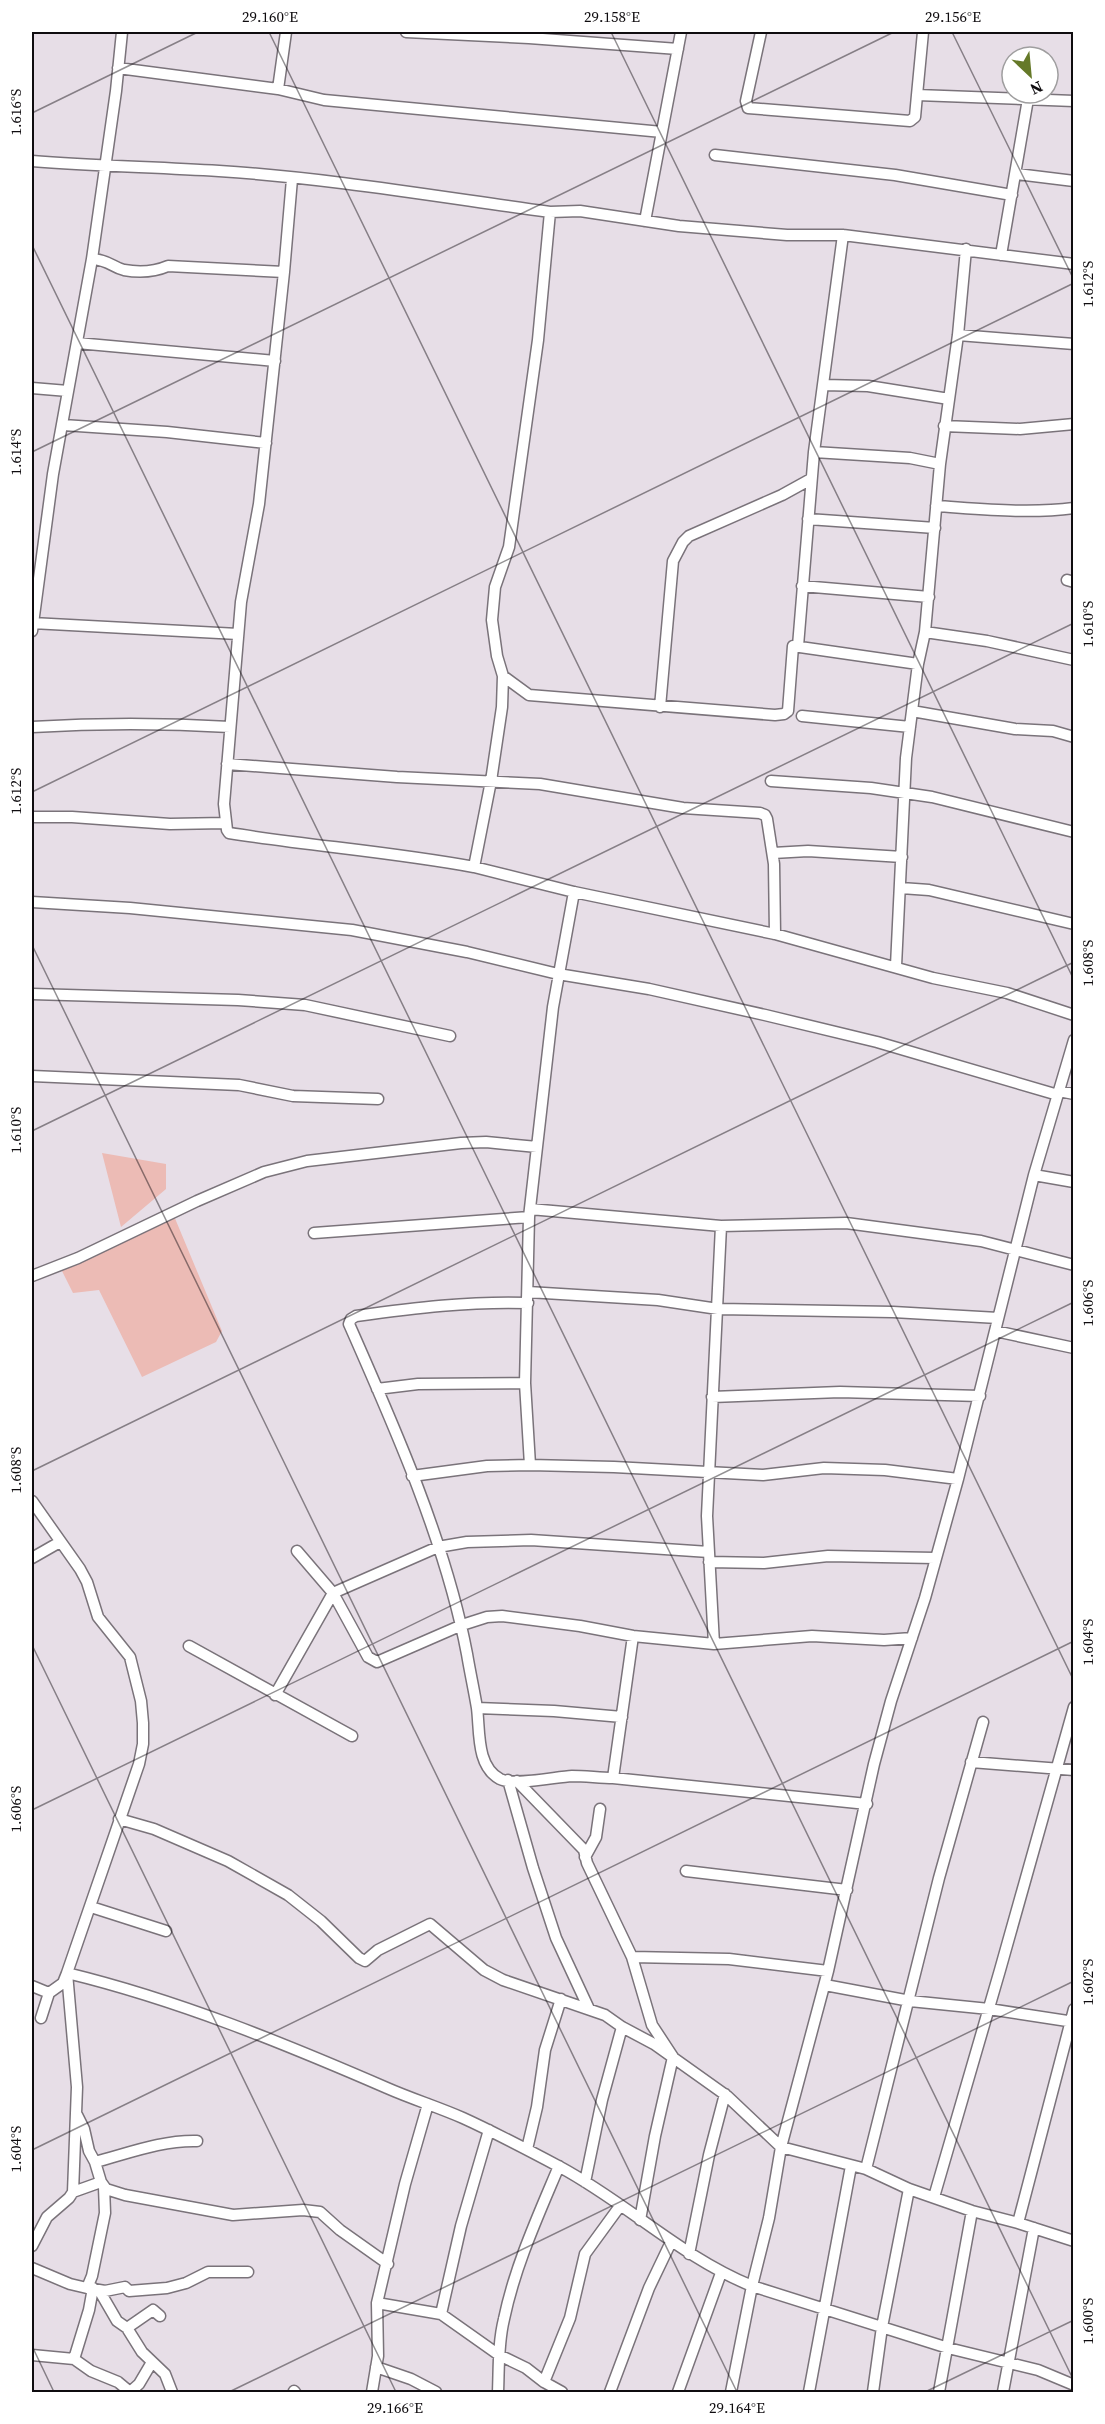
<svg xmlns="http://www.w3.org/2000/svg" width="1105" height="2424" font-family="'Source Serif 4',serif">
	<style>
		.green { fill: #ecbbb5 }
		.lines { fill: none; stroke-linecap: round; stroke-linejoin: round }
		.minor-casing { stroke: #7a737a; stroke-width: 13 }
		.minor { stroke: #fff; stroke-width: 10 }
		.ticks { fill: none; stroke: #0f0c0f; stroke-width: 1.5; stroke-opacity: 0.45 }
		.neatline { fill: none; stroke: #0f0c0f; stroke-width: 2 }
		.ticks-label { font-size: 15px; text-anchor: middle; fill: #0f0c0f }
	</style>
	<rect width="100%" height="100%" fill="#e7dee7"/>
	<path class="green" d="M102 1153 166 1164V1189L121 1227Z
		M174 1216 222 1331 216 1342 142 1377 99 1290 73 1293 61 1269Z"/>
	<g class="lines">
		<g class="minor-casing">
			<path id="minor" d="M406 32 529 38 678 49
				M761 32 746 101 748 108 910 121 915 117 917 95
				M923 32 917 95 1074 101
				M118 68 278 89 324 100 662 132
				M278 89 286 32
				M715 155 895 175 1012 195
				M32 161C94 166 156 167 219 171 329 178 440 197 550 212L580 211 679 226 787 235H843L1074 264
				M1017 174 1074 181
				M292 179 284 272 259 504 241 602 224 804 227 830 229 833C311 846 393 852 474 867
				M550 212 538 340 509 547 495 587 492 620 497 656 503 676 502 707 491 781 474 867 574 892 775 934 933 978 1007 993 1074 1015
				M645 221 681 32
				M1001 255 1028 99
				M92 259C109 260 112 267 124 270 140 273 154 272 168 266L284 272
				M958 335 1074 344
				M77 343 275 361
				M823 385 868 386 949 399
				M32 388 68 391
				M63 425 167 432 266 443
				M944 426 1020 429 1074 424
				M814 452 910 458 940 464
				M936 506C982 509 1028 514 1074 508
				M808 519 935 528
				M1067 580 1074 582
				M802 586 929 597
				M32 623 238 634
				M32 631 53 474 92 259 116 91 122 32
				M925 632 987 641 1074 660
				M798 646 814 452 843 235
				M503 676 529 695 775 715 784 714 788 711 793 646 918 664
				M660 707 673 561 683 542 689 536 782 495 811 479
				M912 711 1015 729 1053 731 1074 737
				M802 716 910 727
				M32 727C98 723 163 723 230 727
				M227 764 397 777 540 784 683 808 760 813 765 815 767 819 774 864 775 934
				M771 781 871 788 932 797 1074 832
				M32 817H72L170 824 225 823
				M773 853 808 851 902 857
				M901 888 929 890 1074 924
				M32 902 130 908 352 930 467 952 558 974 649 989 765 1015 877 1042 1058 1095
				M896 966 906 758 918 664 925 632 940 464 958 335 966 249
				M32 994 238 1000 305 1005 450 1036
				M32 1076 239 1085 293 1096 378 1099
				M1059 1091 1074 1094
				M1034 1175 1074 1182
				M530 1209 721 1226 846 1223 981 1241 1074 1265
				M314 1233 529 1217
				M32 1276 78 1258 197 1201 264 1172 307 1161 461 1143 486 1142 537 1147
				M528 1292 658 1300 718 1309 893 1312 998 1318
				M528 1303C470 1301 414 1308 356 1316L351 1319 349 1324C395 1428 446 1543 467 1654 470 1672 474 1690 477 1708 480 1731 476 1766 500 1779 514 1786 555 1777 572 1776 586 1776 600 1778 613 1778L867 1804
				M995 1331 1074 1348
				M377 1389 418 1384 525 1383
				M712 1397 840 1392 980 1396
				M530 1465 525 1383 529 1217 553 1007 574 892
				M412 1476 487 1466 530 1465 614 1467 763 1475 824 1468 885 1470 958 1479
				M32 1501 80 1569 87 1582 98 1617 130 1657 141 1701 143 1723V1744L139 1764 67 1973 77 2087 73 2192 69 2198 47 2217 32 2246
				M297 1551 333 1593 368 1657 377 1662 462 1625 487 1617 502 1616 580 1626 633 1636 714 1644 812 1636 884 1640 912 1638
				M32 1558 60 1542
				M709 1562 764 1563 828 1556 935 1558
				M714 1644 707 1516 721 1226
				M189 1646 352 1736
				M275 1695 333 1593 438 1547 467 1542 531 1540 709 1552
				M477 1708 554 1711 622 1717
				M971 1762 1074 1770
				M613 1778 633 1636
				M508 1780 533 1868 556 1938 589 2009
				M517 1781 584 1850 587 1863 632 1957 652 2025 673 2057 655 2136 640 2220
				M119 1819 154 1829 228 1861 288 1895 321 1921 359 1958 365 1961 378 1950 430 1924 484 1970 503 1980 605 2015 622 2027 654 2044 727 2096 781 2147 866 2169 909 2189 972 2211 1018 2223 1074 2241
				M585 1857 596 1837 600 1809
				M686 1871 847 1890
				M91 1907 166 1931
				M632 1957 729 1959 828 1971
				M825 1985 910 2001 989 2009 1074 2022
				M32 1986 49 1993
				M41 2018 49 1993 63 1983 67 1973C178 2000 283 2043 387 2088 412 2099 438 2107 463 2118 496 2133 528 2150 560 2167 627 2203 681 2257 752 2286L948 2348 1038 2370 1074 2385
				M77 2115 84 2129 89 2151 95 2162 101 2182 106 2189 125 2195 233 2215 303 2210 320 2212 340 2230 388 2264
				M527 2149 537 2107 545 2050 561 1999
				M95 2162C129 2153 162 2140 197 2141
				M866 2169 939 1878 983 1722
				M585 2182 602 2100 622 2027
				M73 2192 101 2182
				M934 2197 1000 1970 1074 1707
				M1018 2223 1074 2009
				M689 2254 709 2155 725 2094
				M32 2268 70 2284 87 2288 105 2291 125 2287 129 2291 167 2288 186 2283 208 2272H248
				M87 2288 92 2276 105 2213 104 2187
				M99 2290 117 2321 127 2328 142 2352 165 2374 172 2392
				M377 2303 441 2314 499 2355 526 2368 544 2382 562 2392
				M441 2314 461 2226 489 2130
				M127 2328 153 2310 160 2316
				M32 2355 74 2359 91 2371 118 2382 130 2392
				M74 2359 89 2310 93 2288
				M376 2367 411 2379 436 2392
				M544 2382 570 2318 585 2254 620 2206
				M294 2391 295 2392
				M130 2392 139 2384 152 2362
				M372 2392 378 2356 377 2303 405 2184 428 2104
				M498 2392C499 2368 498 2343 504 2319 515 2266 538 2216 559 2166
				M610 2392 649 2288 671 2242
				M678 2392 721 2273
				M731 2392 752 2286 769 2218 781 2147 828 1971 874 1764 891 1701 925 1598 958 1479 1034 1175 1074 1040
				M809 2392 851 2166
				M873 2392 882 2327 909 2189
				M939 2392 972 2211
				M1003 2392 1034 2228"/>
		</g>
		<use href="#minor" class="minor"/>
	</g>
	<path class="ticks" d="M269 32 1074 1681M611 32 1074 980M952 32 1074 280M32 113 198 32M32 245 1074 2381M32 452 894 32M32 792 1074 283M32 945 737 2392M32 1131 1074 623M32 1471 1074 962M32 1645 396 2392M32 1810 1074 1302M32 2150 1074 1641M32 2346 54 2392M229 2392 1074 1981M925 2392 1074 2320"/>
	<rect width="1105" height="2424" fill="none" stroke="#ffffff" stroke-width="66"/>
	<g transform="translate(1030 75) rotate(154)"><circle r="28" fill="#ffffff" stroke="#9f9e9f" stroke-width="1.5"/>
	<path d="M0-4.5L10 22L0 15L-10 22Z" fill="#657928"/>
	<text y="-9" font-size="16" font-weight="bold" text-anchor="middle" fill="#0f0c0f">N</text>
	</g>
	<rect x="33" y="33" width="1039" height="2358" class="neatline"/>
	<g class="ticks-label">
		<text x="270" y="22">29.160°E</text>
		<text x="612" y="22">29.158°E</text>
		<text x="953" y="22">29.156°E</text>
		<text transform="translate(16 112) rotate(-90)" y="5">1.616°S</text>
		<text transform="translate(1088 284) rotate(-90)" y="5">1.612°S</text>
		<text transform="translate(16 452) rotate(-90)" y="5">1.614°S</text>
		<text transform="translate(1088 624) rotate(-90)" y="5">1.610°S</text>
		<text transform="translate(16 791) rotate(-90)" y="5">1.612°S</text>
		<text transform="translate(1088 963) rotate(-90)" y="5">1.608°S</text>
		<text transform="translate(16 1130) rotate(-90)" y="5">1.610°S</text>
		<text transform="translate(1088 1303) rotate(-90)" y="5">1.606°S</text>
		<text transform="translate(16 1470) rotate(-90)" y="5">1.608°S</text>
		<text transform="translate(1088 1642) rotate(-90)" y="5">1.604°S</text>
		<text transform="translate(16 1809) rotate(-90)" y="5">1.606°S</text>
		<text transform="translate(1088 1982) rotate(-90)" y="5">1.602°S</text>
		<text transform="translate(16 2149) rotate(-90)" y="5">1.604°S</text>
		<text transform="translate(1088 2321) rotate(-90)" y="5">1.600°S</text>
		<text x="395" y="2413">29.166°E</text>
		<text x="737" y="2413">29.164°E</text>
	</g>
</svg>
